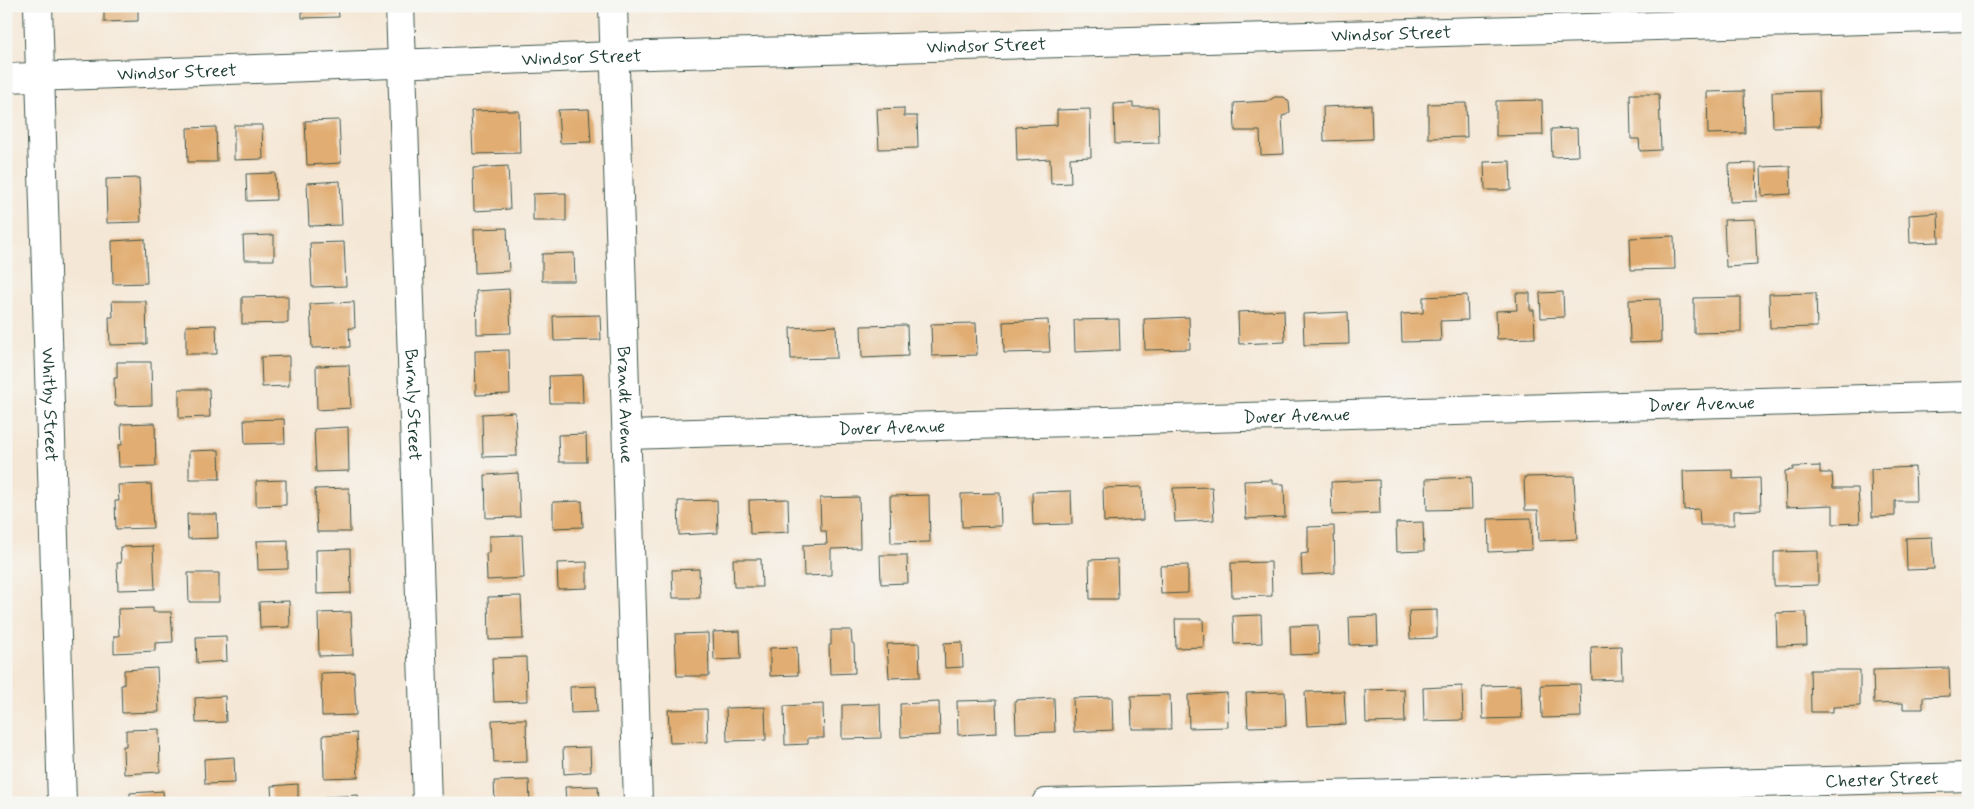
<svg xmlns="http://www.w3.org/2000/svg" width="1974" height="809" font-family="Mynerve,sans-serif">
	<style>
		.building { fill: #e1ad72 }
		.lines { fill: none; stroke-linecap: round; stroke-linejoin: round }
		.minor-casing { stroke: #3f564c; stroke-width: 30 }
		.minor { stroke: #fff; stroke-width: 28 }
		.labels { text-anchor: middle; stroke-width: 5; stroke-linejoin: round; paint-order: stroke }
		.street-label { font-size: 18px; fill: #1f3d34; stroke: #f6f6f2 }
	</style>
	<rect width="100%" height="100%" fill="#f6f6f2"/>
	<filter id="ink" filterUnits="userSpaceOnUse"><feTurbulence type="fractalNoise" baseFrequency=".02" numOctaves="2"/><feDisplacementMap in="SourceGraphic" scale="10" xChannelSelector="R" yChannelSelector="G"/><feConvolveMatrix kernelMatrix="1 2 1 2 8 2 1 2 1" color-interpolation-filters="sRGB"/></filter>
	<filter id="wash" filterUnits="userSpaceOnUse"><feTurbulence type="fractalNoise" baseFrequency=".0096" numOctaves="4" result="noise"/><feDisplacementMap in="SourceGraphic" scale="20" xChannelSelector="R" yChannelSelector="G"/><feGaussianBlur stdDeviation="1.12" result="paint"/><feColorMatrix in="noise" values="0 0 0 0 0 0 0 0 0 0 0 0 0 0 0 0 0 1.4 0 .05"/><feComposite in="paint" operator="in"/></filter>
	<g filter="url(#wash)">
		<rect width="100%" height="100%" fill="#f5e7d5"/>
		<g id="blocks">
			<path class="building" d="M104 6H138V21L104 22Z
				M302 6H338L339 17 302 18Z
				M1744 91 1745 133 1708 134 1707 92Z
				M1819 91 1820 126 1773 127 1772 92Z
				M1630 94H1659L1661 150 1640 151 1639 139H1631Z
				M1275 97H1284L1289 102 1290 112 1286 115 1282 116 1284 154 1261 155 1260 131H1235L1234 103 1268 101Z
				M1542 100 1543 135 1496 136V101Z
				M1133 103V107H1158L1159 143 1115 144 1114 104Z
				M1466 103 1467 137 1428 138V104Z
				M1371 105 1372 139 1324 141 1323 107Z
				M904 108V116H917L918 148 879 149 877 109Z
				M589 109 591 142 560 143 558 110Z
				M1090 109 1091 157 1070 158 1071 183 1051 184 1050 159 1017 161 1016 127 1057 125V110Z
				M507 110V111H519L520 153 473 154 471 111Z
				M339 120 341 163 307 165 305 121Z
				M234 125H262L263 159 234 160Z
				M216 127 217 162H188L187 128Z
				M1577 128 1578 156 1552 157 1551 129Z
				M1510 161 1511 190H1485L1484 162Z
				M1756 163 1757 201 1730 202 1729 164Z
				M508 166 510 209 474 211 473 168Z
				M1790 166 1791 194 1762 196 1761 167Z
				M275 173 276 200 247 201 246 174Z
				M139 178 141 222 107 223 106 179Z
				M340 181 342 225 309 226 307 183Z
				M566 193V221H533V194Z
				M1938 213 1939 242 1910 243 1909 215Z
				M1755 219 1757 265 1726 267 1724 220Z
				M507 228 509 271 475 273 474 229Z
				M274 235V260H244L243 236Z
				M1674 236 1675 269 1631 270 1630 238Z
				M145 239 147 283 113 284 112 241Z
				M344 242 346 286 312 287 310 243Z
				M574 253 575 281H542V254Z
				M509 289 511 333 477 334 476 291Z
				M1563 292 1564 317 1541 318 1540 293Z
				M1516 293H1530V310H1534L1535 338 1497 339 1496 311 1517 310Z
				M1816 293 1817 327 1770 328 1769 294Z
				M1467 295 1468 320 1440 321 1441 341 1402 342 1401 314 1423 313V297Z
				M288 296V323L242 324V297Z
				M1741 297V332L1694 333V298Z
				M1660 299 1661 342 1630 343 1629 300Z
				M112 301H146L147 344 110 345 109 317H113Z
				M354 302 355 328H349L350 347 312 348 310 304Z
				M1284 310 1285 342 1239 344 1238 312Z
				M1348 312 1349 344 1304 345 1303 314Z
				M600 315 601 340 554 341 553 316Z
				M1189 317 1190 349 1145 350 1144 319Z
				M1119 319 1120 350 1075 352 1074 320Z
				M1048 320 1050 352 1004 353 1003 322Z
				M976 323 977 355 932 356 931 324Z
				M216 325 217 354H186V326Z
				M907 325 908 356 862 358 861 326Z
				M836 326 837 358 791 359 790 328Z
				M509 350 510 394 476 395 475 351Z
				M289 356V386L262 387 261 357Z
				M117 362H151L152 405 115 406 114 378H117Z
				M349 365 351 408 317 410 316 366Z
				M582 375 583 403H550L549 376Z
				M179 389H209L210 417 179 418Z
				M515 412 517 456 483 457 482 414Z
				M284 419 285 443 245 444 244 420Z
				M155 423 156 466 119 467 118 445H122L121 424Z
				M348 427 349 471 316 472 314 429Z
				M586 434 587 462H559L558 435Z
				M219 450 220 479H189V451Z
				M1820 466V473H1832L1833 488H1858L1860 523 1833 524V505L1786 507 1785 471 1793 470V467Z
				M1915 467 1916 501H1895V516L1872 517 1871 469Z
				M1733 470V479L1760 478 1761 510 1734 511V525H1700L1699 509 1684 510 1683 471Z
				M518 473 520 517 486 518 485 475Z
				M1574 476 1577 539 1539 541 1538 510H1525L1524 477Z
				M1471 477 1472 509 1427 510 1426 479Z
				M286 480V505L256 506V481Z
				M1272 480V484H1284L1285 517 1246 519 1244 481Z
				M1379 480 1380 513 1332 515 1331 482Z
				M151 484 153 528 116 529 115 501H119L118 485Z
				M1142 487 1143 520 1104 522 1103 488Z
				M1212 487 1214 520 1175 522 1173 488Z
				M349 488 350 532H317L315 489Z
				M1071 491 1072 524 1033 525 1032 492Z
				M1000 493 1001 526 962 527 961 494Z
				M929 495 930 542 891 543 890 496Z
				M859 497 860 548 831 549V575L804 576 803 545 827 544 826 531H821L820 498Z
				M788 499 789 532 750 534 749 500Z
				M717 500 718 533 679 535 678 501Z
				M582 501 583 527 553 528V502Z
				M187 514H217L218 538 188 539Z
				M1531 518 1532 550 1489 552 1488 519Z
				M1423 522 1424 551 1397 552 1396 523Z
				M1334 526 1335 573 1302 575 1301 554 1308 553V527Z
				M522 535 524 578 487 580 486 553H489V536Z
				M1932 537 1934 569 1907 570 1906 538Z
				M288 540V569L258 570 257 541Z
				M153 546 155 589 118 590 117 563H121L120 547Z
				M350 549 351 593 317 594 316 550Z
				M1818 551V585L1774 586V552Z
				M880 555H907L908 583 881 584Z
				M733 559H761L762 587H734Z
				M1117 559 1118 599H1090L1089 560Z
				M587 562V588L558 589 557 563Z
				M1271 562 1272 596 1232 597 1231 563Z
				M1188 565V593L1161 594 1160 566Z
				M699 569 700 598H673L672 570Z
				M188 573H219V602H189Z
				M521 596 523 639 489 640 488 597Z
				M289 601 290 627 260 628 259 602Z
				M153 608V612H171L173 642 155 643V651L114 653V636H119L118 609Z
				M1437 610V638L1410 639 1409 611Z
				M351 612 353 655 319 656 318 613Z
				M1806 612 1807 645 1777 646 1776 613Z
				M1261 615 1262 643 1234 644 1233 616Z
				M1377 616 1378 644 1350 645 1349 617Z
				M1175 619H1203L1204 647 1176 648Z
				M1318 625 1319 654 1291 655 1290 626Z
				M831 630H851L852 643 854 644 855 673 830 674 829 645H831Z
				M740 631 741 659 714 660 713 632Z
				M708 633 709 676H677L675 634Z
				M226 636 227 661 197 663 196 637Z
				M962 642 963 667 945 668 944 643Z
				M919 643 920 677 889 678 887 644Z
				M1621 646 1622 679 1592 680 1591 647Z
				M797 647 798 675 770 676V648Z
				M526 657 527 701 494 702 492 658Z
				M157 668 159 712 122 713 121 685H124V670Z
				M1949 668 1950 696 1923 697V709H1903V703L1874 704 1873 670Z
				M1810 670H1860V706L1833 707V712H1811Z
				M354 672 356 715 322 716 321 673Z
				M1580 684 1581 717 1542 718 1541 685Z
				M1521 685 1522 718 1483 719 1482 686Z
				M596 686 597 712 571 713 570 687Z
				M1462 686 1463 720 1424 721 1423 688Z
				M1404 689 1405 722 1366 723 1365 690Z
				M1344 691 1346 724 1307 726 1305 692Z
				M1285 692 1286 726 1248 727 1246 693Z
				M1227 693 1228 727 1189 728 1188 695Z
				M1170 695 1171 729H1132L1131 696Z
				M225 696 226 722 196 723 195 698Z
				M1112 697 1113 730 1074 732 1073 698Z
				M1054 698 1055 732 1016 733 1015 700Z
				M996 700 997 733 958 735 957 701Z
				M939 702 940 735 901 737 900 704Z
				M823 704 824 738H808V744L785 745 784 706Z
				M880 704 881 738 842 739V705Z
				M765 707 766 740 727 741 726 708Z
				M707 709 708 742 670 743 668 710Z
				M526 719 527 762 494 763 492 720Z
				M159 729 160 772 124 774 123 746H126V730Z
				M356 733 358 777 324 778 323 735Z
				M590 747 591 772 564 774 563 748Z
				M234 757 235 783 205 784 204 759Z
				M529 780 530 803H495L494 781Z
				M298 784V803H272L271 786Z
				M598 786 599 803H566L565 787Z
				M163 791 164 803H130V793Z
				M358 795 359 803H325V797Z"/>
		</g>
	</g>
	<g filter="url(#ink)">
		<use href="#blocks" fill-opacity="0" stroke="#3f564c" stroke-width="1"/>
		<g class="lines">
			<g class="minor-casing">
				<g id="minor">
					<path id="s1" d="M38 6 62 803"/>
					<path id="s2" d="M400 6 427 803"/>
					<path id="s3" d="M613 6 638 803"/>
					<path id="s4" d="M6 78 614 56 1968 17"/>
					<path id="s5" d="M627 435 1968 396"/>
					<path id="s6" d="M1046 803 1968 777"/>
				</g>
			</g>
			<use href="#minor" class="minor"/>
		</g>
	</g>
	<g class="labels">
		<g class="street-label">
			<text dy="6" stroke="none"><textPath href="#s4" startOffset="1386">Windsor Street</textPath></text>
			<text dy="6" stroke="none"><textPath href="#s4" startOffset="981">Windsor Street</textPath></text>
			<text dy="6" stroke="none"><textPath href="#s4" startOffset="576">Windsor Street</textPath></text>
			<text dy="6" stroke="none"><textPath href="#s4" startOffset="171">Windsor Street</textPath></text>
			<text dy="6" stroke="none"><textPath href="#s1" startOffset="399">Whitby Street</textPath></text>
			<text dy="6" stroke="none"><textPath href="#s3" startOffset="399">Brandt Avenue</textPath></text>
			<text dy="6" stroke="none"><textPath href="#s5" startOffset="1075">Dover Avenue</textPath></text>
			<text dy="6" stroke="none"><textPath href="#s2" startOffset="399">Burnly Street</textPath></text>
			<text dy="6" stroke="none"><textPath href="#s5" startOffset="670">Dover Avenue</textPath></text>
			<text dy="6" stroke="none"><textPath href="#s5" startOffset="265">Dover Avenue</textPath></text>
			<text dy="6" stroke="none"><textPath href="#s6" startOffset="836">Chester Street</textPath></text>
		</g>
	</g>
	<rect width="1974" height="809" fill="none" stroke="#f6f6f2" stroke-width="25"/>
</svg>
